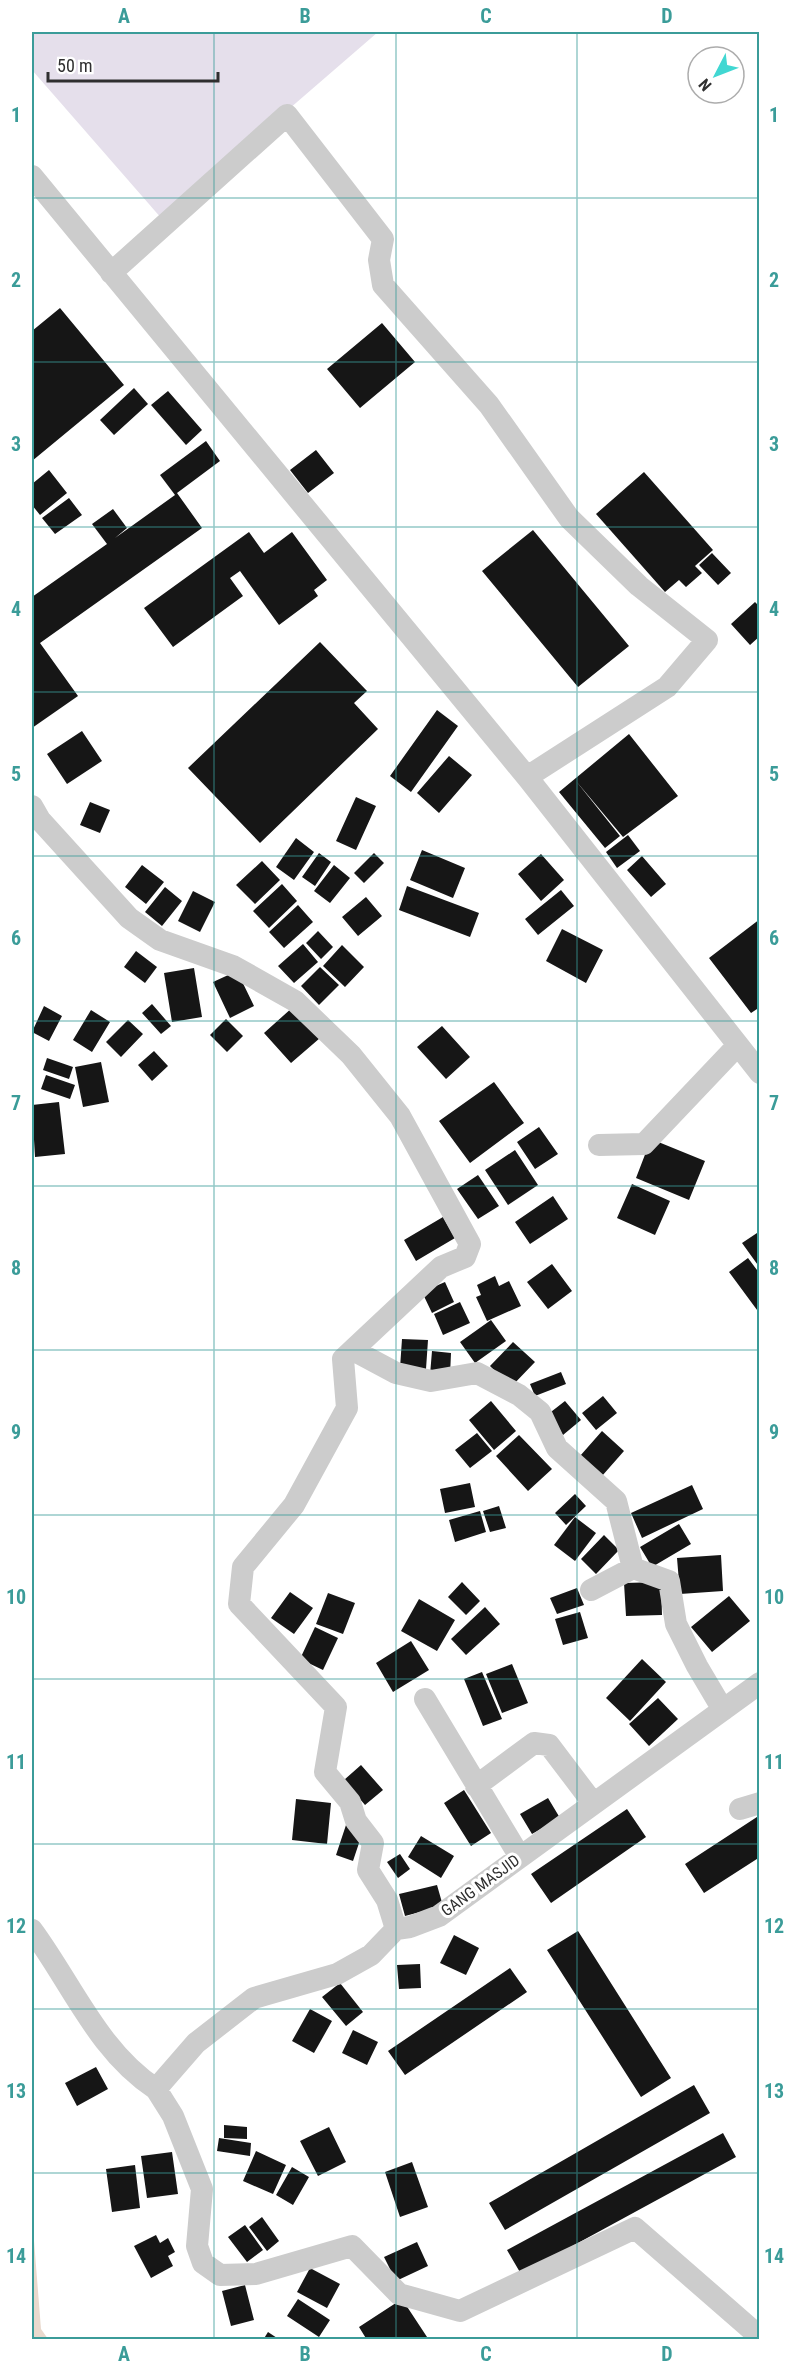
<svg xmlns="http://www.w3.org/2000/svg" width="791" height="2371" font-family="'Roboto Condensed',sans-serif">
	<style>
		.green { fill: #e5dfeb }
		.water { fill: #e9d9cd }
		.building { fill: #161616 }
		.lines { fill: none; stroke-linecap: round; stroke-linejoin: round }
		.minor { stroke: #ccc; stroke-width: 22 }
		.grid { fill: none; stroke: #3b9c99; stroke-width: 1.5; stroke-opacity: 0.55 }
		.labels { text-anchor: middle; stroke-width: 6; stroke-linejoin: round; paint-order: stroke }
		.street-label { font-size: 16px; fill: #2f2f2f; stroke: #fff }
		.neatline { fill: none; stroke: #3b9c99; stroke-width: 2 }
		.grid-label { font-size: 20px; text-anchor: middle; font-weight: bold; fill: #3b9c99 }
	</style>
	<rect width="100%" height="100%" fill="#fff"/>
	<path class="green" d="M32 32H378L162 219 32 70Z"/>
	<path class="water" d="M32 2215 41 2329 48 2339H32Z"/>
	<path class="building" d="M60 308 124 385 32 461V331Z
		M382 323 415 362 360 408 327 369Z
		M134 388 148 404 114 435 100 420Z
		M168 391 202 430 186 445 151 405Z
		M206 441 220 461 177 493 202 528 40 643 78 696 32 728V597L107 544 92 524 113 509 127 528 115 538 175 495 160 475Z
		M316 450 334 473 308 493 290 470Z
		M49 470 67 493 40 515 32 505V484Z
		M644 472 713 550 695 566 702 573 686 587 679 580 665 592 596 514Z
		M69 498 82 515 55 534 42 518Z
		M533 530 629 646 578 687 482 571Z
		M249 532 264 553 292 532 327 580 314 590 318 596 279 625 240 571 230 578 243 596 173 647 144 608Z
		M712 553 731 573 718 585 699 565Z
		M755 602 760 607V636L750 645 731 624Z
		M320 642 367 691 354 703 378 729 260 843 188 768Z
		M437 710 458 726 411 792 390 776Z
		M82 731 102 761 67 784 47 754Z
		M629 734 678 796 623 837 576 781 620 836 605 848 559 792Z
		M449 756 472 775 439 813 417 793Z
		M356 797 376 806 356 850 336 841Z
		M90 802 110 810 100 833 80 825Z
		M628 835 640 851 617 868 606 852Z
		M296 838 314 852 294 880 276 867Z
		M422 850 465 868 453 898 410 880Z
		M319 853 331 862 315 886 302 877Z
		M374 853 384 863 364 883 354 873Z
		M541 854 564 880 541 901 518 874Z
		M642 856 666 884 651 897 627 870Z
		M262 861 280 880 255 904 236 885Z
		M142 865 164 882 146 904 125 887Z
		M334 865 350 878 330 903 314 891Z
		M282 884 297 901 269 928 253 911Z
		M407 886 479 913 470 937 399 910Z
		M165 887 182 901 162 926 145 912Z
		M561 890 574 906 538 935 525 919Z
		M193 891 215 902 200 932 178 921Z
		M366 897 382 916 358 936 342 917Z
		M298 905 313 922 284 948 269 932Z
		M760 919V1007L751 1013 709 958Z
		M562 929 603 950 586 983 546 961Z
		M318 931 333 947 321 959 306 943Z
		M303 944 318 962 294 983 278 966Z
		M342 945 364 967 345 987 323 966Z
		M136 951 157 967 145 983 124 967Z
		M320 967 339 985 319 1005 301 986Z
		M194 968 202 1017 172 1022 164 973Z
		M237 971 254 1006 230 1018 213 982Z
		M152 1004 171 1026 161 1034 142 1013Z
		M44 1006 62 1016 49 1041 32 1032Z
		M293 1007 320 1038 291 1063 264 1033Z
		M91 1010 110 1022 92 1052 73 1040Z
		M226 1019 243 1036 227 1052 210 1035Z
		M128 1020 143 1034 121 1057 106 1042Z
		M442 1026 470 1057 446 1079 417 1047Z
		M154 1051 168 1066 152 1081 138 1065Z
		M47 1058 73 1067 69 1079 43 1070Z
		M101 1062 109 1102 83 1107 75 1067Z
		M46 1075 75 1085 70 1099 41 1089Z
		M494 1082 524 1123 470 1163 439 1121Z
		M59 1102 65 1154 35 1157 32 1105Z
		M539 1127 558 1154 535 1169 517 1142Z
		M651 1139 705 1161 689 1200 636 1178Z
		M515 1150 538 1185 508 1205 485 1170Z
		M478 1175 499 1206 478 1219 457 1189Z
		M632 1184 670 1201 655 1235 617 1218Z
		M553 1196 568 1219 530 1244 515 1222Z
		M443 1217 455 1238 416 1261 404 1240Z
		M760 1231V1268L742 1243Z
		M748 1258 760 1274V1314L729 1272Z
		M552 1264 572 1291 548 1309 527 1282Z
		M495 1276 499 1286 509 1281 521 1306 487 1321 476 1297 481 1295 477 1285Z
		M445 1282 454 1302 432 1313 422 1292Z
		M460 1302 470 1323 443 1335 434 1314Z
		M491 1320 506 1341 475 1363 460 1342Z
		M402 1339 428 1340 426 1369 400 1368Z
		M513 1342 535 1362 511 1387 490 1366Z
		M432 1351 451 1353 450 1376 430 1375Z
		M561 1372 566 1384 535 1396 530 1384Z
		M603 1396 617 1413 596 1430 582 1413Z
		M491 1401 516 1431 494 1450 469 1420Z
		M565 1401 581 1420 563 1435 547 1415Z
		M602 1431 624 1451 602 1476 580 1456Z
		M477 1433 492 1451 470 1468 455 1450Z
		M519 1435 552 1469 528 1491 496 1456Z
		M470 1483 475 1507 445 1513 440 1489Z
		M692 1485 703 1509 642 1538 631 1513Z
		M575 1494 586 1506 566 1525 555 1513Z
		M499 1506 506 1528 490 1532 483 1511Z
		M480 1511 486 1532 455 1542 449 1520Z
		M575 1517 596 1533 575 1561 554 1545Z
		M679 1524 691 1544 652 1567 640 1547Z
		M604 1535 619 1550 596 1574 581 1559Z
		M721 1555 723 1591 680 1594 677 1558Z
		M462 1582 480 1601 466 1615 448 1597Z
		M661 1582 662 1615 626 1616 624 1583Z
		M577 1588 584 1605 557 1614 550 1598Z
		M290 1592 313 1608 294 1634 271 1618Z
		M328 1593 355 1603 343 1634 316 1624Z
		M729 1596 750 1621 712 1652 691 1627Z
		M419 1599 455 1620 437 1651 401 1631Z
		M485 1607 500 1624 466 1655 451 1639Z
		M580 1612 588 1638 563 1645 555 1619Z
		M315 1627 338 1638 323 1670 300 1659Z
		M411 1641 429 1670 393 1692 376 1663Z
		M642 1659 666 1682 630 1721 606 1698Z
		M512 1664 528 1703 502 1713 486 1674Z
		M482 1672 502 1719 483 1726 464 1679Z
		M658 1698 678 1719 649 1746 629 1724Z
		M361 1765 383 1790 365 1805 344 1780Z
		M464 1790 491 1833 471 1846 444 1803Z
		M548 1798 560 1818 532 1834 520 1814Z
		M296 1799 331 1803 327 1844 292 1840Z
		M627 1809 646 1837 551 1903 531 1874Z
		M760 1815V1857L704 1893 685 1864Z
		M346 1825 363 1831 353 1861 336 1855Z
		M421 1836 454 1856 441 1878 408 1857Z
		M400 1854 410 1869 398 1878 387 1862Z
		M437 1885 443 1906 405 1916 399 1894Z
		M578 1931 671 2078 641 2097 547 1950Z
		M454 1935 479 1948 466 1975 440 1963Z
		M420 1964 421 1988 399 1989 397 1965Z
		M510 1968 527 1992 405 2075 388 2051Z
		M340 1983 363 2012 346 2026 322 1997Z
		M310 2009 332 2021 314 2053 292 2041Z
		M353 2030 378 2042 367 2065 342 2053Z
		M96 2067 108 2089 77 2106 65 2083Z
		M694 2085 710 2113 505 2230 489 2203Z
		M224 2125 247 2127V2139L224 2138Z
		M329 2127 346 2162 318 2176 300 2141Z
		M723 2133 736 2157 521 2274 507 2250Z
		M219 2138 251 2143 250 2156 217 2151Z
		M256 2151 286 2165 273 2194 243 2181Z
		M172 2152 178 2194 147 2198 141 2156Z
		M412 2162 428 2207 400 2217 385 2172Z
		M135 2165 140 2208 112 2212 106 2169Z
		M292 2167 309 2177 293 2205 276 2195Z
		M262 2217 279 2241 267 2251 249 2227Z
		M245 2225 263 2250 247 2262 228 2237Z
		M156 2235 160 2243 168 2238 175 2252 168 2256 173 2266 151 2278 134 2246Z
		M417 2242 428 2266 396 2281 384 2257Z
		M310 2268 340 2284 327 2308 297 2292Z
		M245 2285 254 2320 231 2326 222 2291Z
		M298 2299 330 2320 319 2337 287 2316Z
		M402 2299 429 2340H367L359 2327Z
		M268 2332 280 2340H263Z"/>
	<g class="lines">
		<path class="minor" d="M32 176 527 777 760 1073
			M111 273 287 115 383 239 379 260 383 285 489 405 569 518 639 586 707 640 667 687 527 777
			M32 806 40 820 129 918 160 940 233 966 295 1001 351 1055 400 1116 470 1244 465 1257 441 1267 343 1359 347 1408 294 1505 243 1567 239 1604 336 1707 325 1772 350 1802 356 1821 373 1843 368 1870 387 1900 396 1929
			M599 1145 644 1144 738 1045
			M353 1350 396 1373 431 1381 477 1373 519 1395 540 1412 557 1448 616 1501 633 1568
			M591 1590 633 1568 669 1581 676 1624 697 1666 723 1710
			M425 1699 520 1857
			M476 1786 534 1743 549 1745 593 1803
			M740 1809 760 1803
			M32 1930C72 1984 98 2051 156 2089L196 2043 254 1998 337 1974 371 1955 396 1929 410 1927 439 1916 760 1683
			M156 2089 173 2116 202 2189 197 2246 203 2263 220 2275 256 2274 352 2246 399 2294 460 2311 635 2228 760 2337"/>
	</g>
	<path class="grid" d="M214 32V2340M396 32V2340M577 32V2340M32 198H760M32 362H760M32 527H760M32 692H760M32 856H760M32 1021H760M32 1186H760M32 1350H760M32 1515H760M32 1679H760M32 1844H760M32 2009H760M32 2173H760"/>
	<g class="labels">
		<g class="street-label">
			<text transform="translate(480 1885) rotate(-36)" y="6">GANG MASJID</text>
		</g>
	</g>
	<rect width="791" height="2371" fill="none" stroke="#ffffff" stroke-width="66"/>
	<g transform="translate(716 75) rotate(228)"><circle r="28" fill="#ffffff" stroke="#acacac" stroke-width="1.5"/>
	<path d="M0-4.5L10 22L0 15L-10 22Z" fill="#41d7d2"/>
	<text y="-9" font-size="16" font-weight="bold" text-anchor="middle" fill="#2f2f2f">N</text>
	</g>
	<path d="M48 72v9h170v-9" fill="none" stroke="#2f2f2f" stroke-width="3"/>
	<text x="57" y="72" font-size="18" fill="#2f2f2f" stroke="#ffffff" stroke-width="4.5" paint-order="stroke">50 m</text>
	<rect x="33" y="33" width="725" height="2305" class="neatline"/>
	<g class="grid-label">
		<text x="124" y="23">A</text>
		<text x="305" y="23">B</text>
		<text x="486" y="23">C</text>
		<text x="667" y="23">D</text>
		<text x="16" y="122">1</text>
		<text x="774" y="122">1</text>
		<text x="16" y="287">2</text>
		<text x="774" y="287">2</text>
		<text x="16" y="451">3</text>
		<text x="774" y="451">3</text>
		<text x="16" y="616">4</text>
		<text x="774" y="616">4</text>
		<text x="16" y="781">5</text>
		<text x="774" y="781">5</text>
		<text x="16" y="945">6</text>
		<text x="774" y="945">6</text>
		<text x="16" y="1110">7</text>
		<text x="774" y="1110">7</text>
		<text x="16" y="1275">8</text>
		<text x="774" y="1275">8</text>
		<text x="16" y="1439">9</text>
		<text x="774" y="1439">9</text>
		<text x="16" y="1604">10</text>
		<text x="774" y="1604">10</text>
		<text x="16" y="1769">11</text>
		<text x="774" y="1769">11</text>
		<text x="16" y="1933">12</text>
		<text x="774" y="1933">12</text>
		<text x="16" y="2098">13</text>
		<text x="774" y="2098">13</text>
		<text x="16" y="2263">14</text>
		<text x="774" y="2263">14</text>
		<text x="124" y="2361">A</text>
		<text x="305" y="2361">B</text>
		<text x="486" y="2361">C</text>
		<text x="667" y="2361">D</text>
	</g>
</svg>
